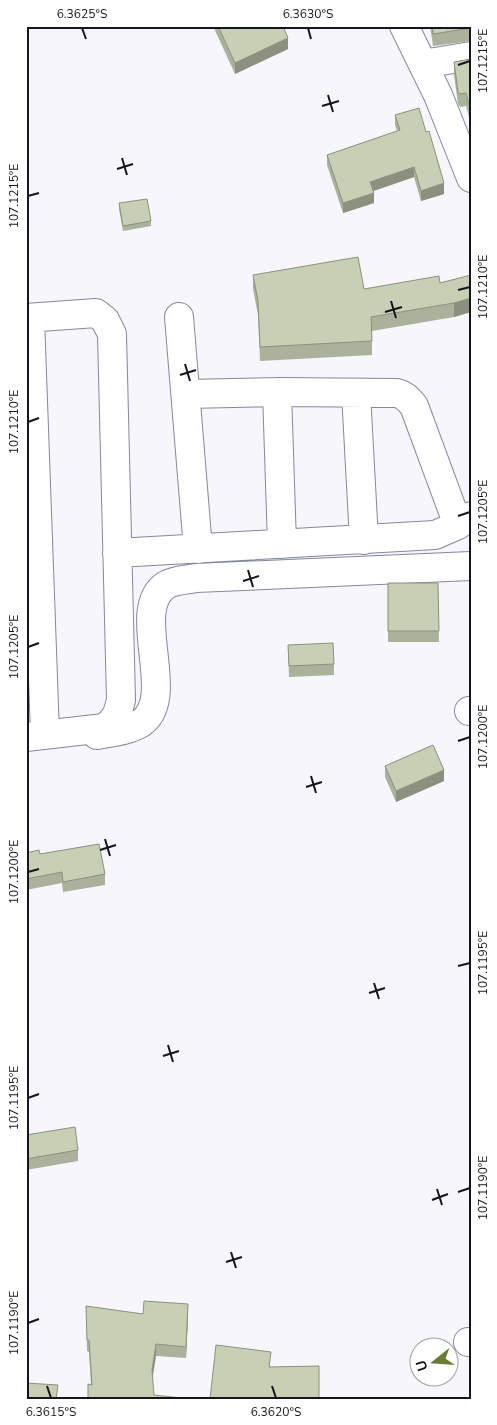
<svg xmlns="http://www.w3.org/2000/svg" width="497" height="1425" font-family="'Nunito Sans',sans-serif">
	<style>
		.lines { fill: none; stroke-linecap: round; stroke-linejoin: round }
		.minor-casing { stroke: #8487a0; stroke-width: 30 }
		.minor { stroke: #fff; stroke-width: 28 }
		.wall { fill: #abb29b }
		.shaded-wall { fill: #8b917e }
		.building { fill: #c7cfb4; stroke: #8b917e }
		.ticks { fill: none; stroke: #14151e; stroke-width: 2 }
		.neatline { fill: none; stroke: #14151e; stroke-width: 2 }
		.ticks-label { font-size: 12px; text-anchor: middle; fill: #14151e }
	</style>
	<rect width="100%" height="100%" fill="#f6f6fc"/>
	<g class="lines">
		<g class="minor-casing">
			<path id="minor" d="M404 26 438 95 471 178
				M423 64 471 56
				M179 317 198 549
				M26 318 96 313 105 320 112 334 121 700C118 713 116 720 104 728L26 737
				M30 318 45 734
				M277 392 282 544
				M356 393 364 540
				M186 394 277 392 397 393C405 395 409 400 414 406L458 525
				M117 553 435 535 458 525 471 516
				M469 711H471
				M97 735C112 732 128 731 141 723 179 697 128 610 166 585 175 580 186 580 196 578L471 566
				M468 1342H471"/>
		</g>
		<use href="#minor" class="minor"/>
	</g>
	<path class="wall" d="M213 26H283L288 49 235 74Z
		M430 26H471V41L433 46Z
		M471 59V124L466 106 460 107 458 104 454 75V62Z
		M395 115 444 194 421 201 414 177 374 191V203L343 213 327 165V155L397 131 395 125Z
		M119 203 151 221V226L123 231 119 209Z
		M253 275 364 289 440 283 471 275V312L454 317 372 331V355L260 361 258 315 253 289Z
		M388 583H438L439 642H388Z
		M288 645 334 664V675L289 677Z
		M385 766 444 781 396 802 385 777Z
		M26 853 40 854 105 874V885L63 892 62 883 26 890Z
		M26 1135 78 1150V1161L26 1170Z
		M86 1306 143 1314 188 1316 186 1358 156 1356 88 1399 91 1385 89 1352 87 1351Z"/>
	<path class="shaded-wall" d="M288 38V49L235 74V63Z
		M414 167V177L370 192V182Z
		M444 183V194L421 201V191Z
		M374 193V203L343 213V203Z
		M471 298V312L454 317V303Z
		M444 770V781L396 802V791Z
		M188 1304V1316L186 1358V1347Z
		M156 1344V1356L152 1382V1370Z"/>
	<path class="building" d="M218 26H283L288 38 235 63Z
		M432 26H471V28L433 34Z
		M471 59V111L466 93 460 94 458 92 454 62Z
		M419 108 426 132 429 131 444 183 421 191 414 167 370 182 374 193 343 203 327 155 400 130 395 115Z
		M147 199 151 221 123 226 119 203Z
		M358 257 364 289 439 276 440 283 471 275V298L454 303 371 317 372 341 260 347 258 301 253 275Z
		M388 583H438L439 631H388Z
		M333 643 334 664 289 666 288 645Z
		M433 745 444 770 396 791 385 766Z
		M99 844 105 874 63 882 62 872 26 879V853L39 850 40 854Z
		M75 1127 78 1150 26 1159V1135Z
		M144 1301 188 1304 186 1347 156 1344 152 1370 154 1395 191 1399H88V1384L92 1385 89 1340H87L86 1306 143 1314Z
		M216 1345 271 1352 269 1367 319 1366V1399H210Z
		M26 1383 58 1385 56 1399H26Z"/>
	<path class="ticks" d="M82 28 86 39M308 28 311 39M458 65 470 61M328 95 333 112M322 106 339 101M122 158 127 175M117 169 133 164M28 196 39 193M458 290 470 287M391 301 396 318M385 312 402 307M185 364 190 381M180 375 196 370M28 422 39 418M458 516 470 512M248 570 253 587M243 581 259 576M28 647 39 643M458 741 470 737M311 776 316 793M306 787 322 782M105 839 110 856M100 850 116 845M28 872 39 869M458 966 470 963M374 983 379 999M369 993 385 988M168 1045 173 1062M163 1056 179 1051M28 1098 39 1094M437 1189 442 1205M458 1192 470 1188M432 1200 448 1194M231 1252 236 1268M226 1262 242 1257M28 1323 39 1319M47 1386 51 1398M272 1386 276 1398"/>
	<rect width="497" height="1425" fill="none" stroke="#ffffff" stroke-width="55"/>
	<g transform="translate(434 1362) rotate(253)"><circle r="24" fill="#ffffff" stroke="#a1a1a5"/>
	<path d="M0-4L9 19L0 12L-9 19Z" fill="#697d2e"/>
	<text y="-8" font-size="14" font-weight="bold" text-anchor="middle" fill="#14151e">U</text>
	</g>
	<rect x="28" y="28" width="442" height="1370" class="neatline"/>
	<g class="ticks-label">
		<text x="82" y="18">6.3625°S</text>
		<text x="308" y="18">6.3630°S</text>
		<text transform="translate(483 61) rotate(-90)" y="4">107.1215°E</text>
		<text transform="translate(14 196) rotate(-90)" y="4">107.1215°E</text>
		<text transform="translate(483 287) rotate(-90)" y="4">107.1210°E</text>
		<text transform="translate(14 422) rotate(-90)" y="4">107.1210°E</text>
		<text transform="translate(483 512) rotate(-90)" y="4">107.1205°E</text>
		<text transform="translate(14 647) rotate(-90)" y="4">107.1205°E</text>
		<text transform="translate(483 737) rotate(-90)" y="4">107.1200°E</text>
		<text transform="translate(14 872) rotate(-90)" y="4">107.1200°E</text>
		<text transform="translate(483 963) rotate(-90)" y="4">107.1195°E</text>
		<text transform="translate(14 1098) rotate(-90)" y="4">107.1195°E</text>
		<text transform="translate(483 1188) rotate(-90)" y="4">107.1190°E</text>
		<text transform="translate(14 1323) rotate(-90)" y="4">107.1190°E</text>
		<text x="51" y="1416">6.3615°S</text>
		<text x="276" y="1416">6.3620°S</text>
	</g>
</svg>
